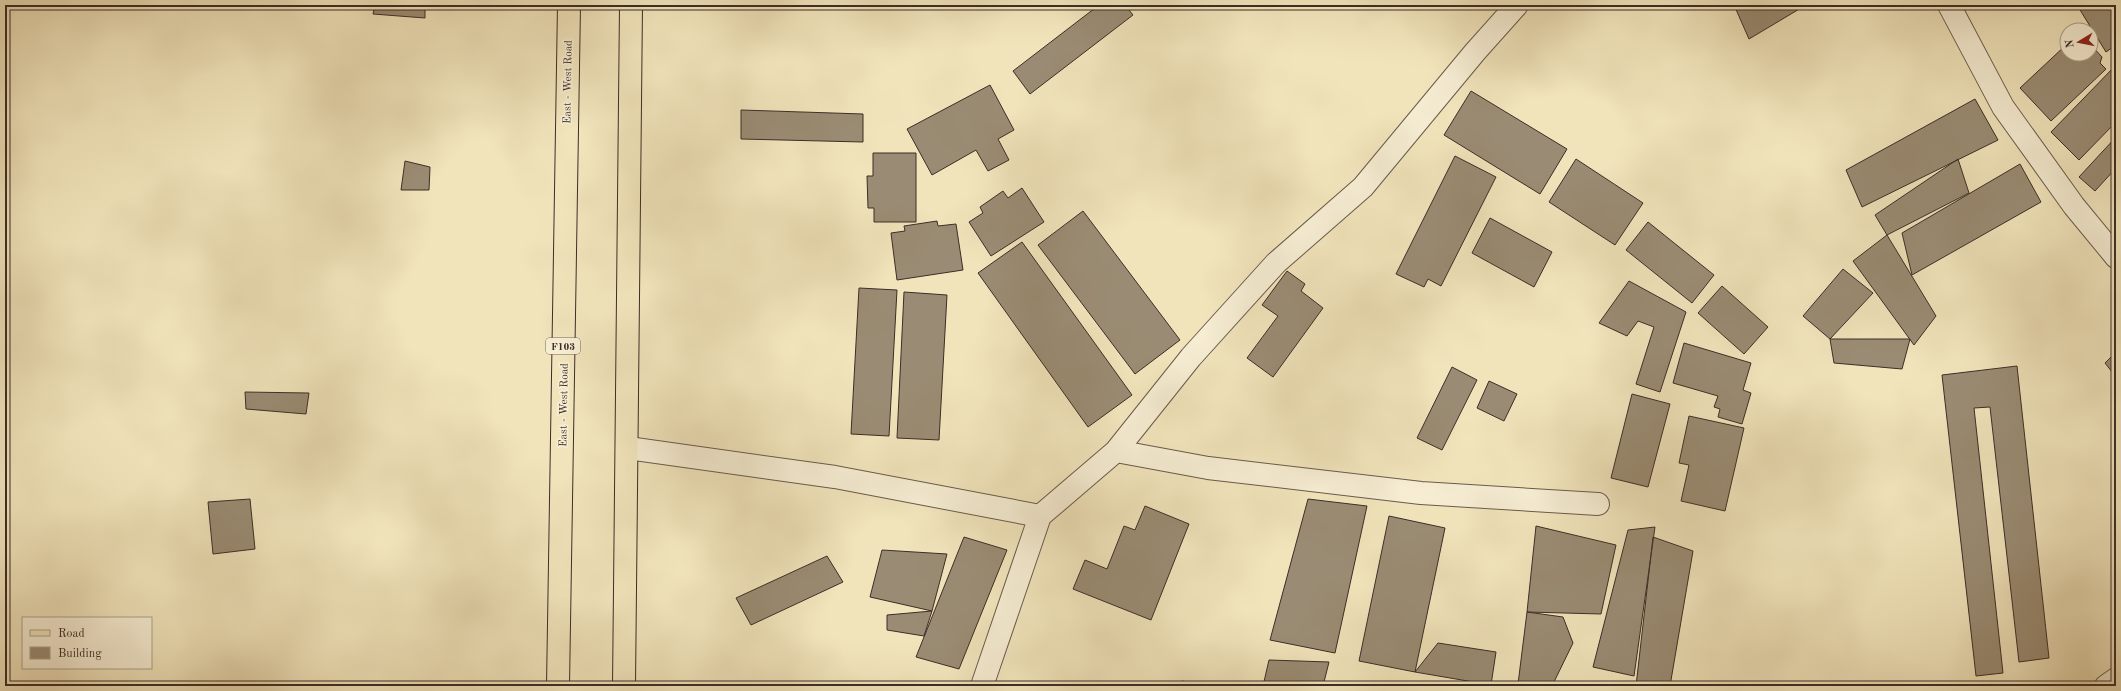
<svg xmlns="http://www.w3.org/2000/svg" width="2121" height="691" font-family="'Old Standard TT',serif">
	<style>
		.building { fill: #9a8c74; stroke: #3c2d27 }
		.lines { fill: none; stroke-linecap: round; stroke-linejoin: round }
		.minor-casing { stroke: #695b4c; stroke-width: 24 }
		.major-casing { stroke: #3c2d27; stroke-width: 24 }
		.minor { stroke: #f6edd3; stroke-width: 22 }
		.major { stroke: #f1e4bb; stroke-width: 22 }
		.labels { text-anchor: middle; stroke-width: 3.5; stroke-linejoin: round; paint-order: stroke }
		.shield { fill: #f6edd3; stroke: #74675b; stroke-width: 1 }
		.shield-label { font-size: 10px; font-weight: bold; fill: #3c2d27 }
		.street-label { font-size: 11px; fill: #3c2d27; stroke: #f6edd3 }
	</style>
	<rect width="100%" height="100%" fill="#f1e4bb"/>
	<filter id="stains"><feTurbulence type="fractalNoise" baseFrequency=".005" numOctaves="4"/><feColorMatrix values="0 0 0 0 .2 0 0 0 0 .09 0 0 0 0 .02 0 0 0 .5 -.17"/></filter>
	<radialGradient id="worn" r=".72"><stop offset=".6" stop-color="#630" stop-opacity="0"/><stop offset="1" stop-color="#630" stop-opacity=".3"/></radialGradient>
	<path class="building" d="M375 5H425V18L373 14Z
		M1099 5H1125L1133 15 1030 94 1013 71Z
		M1734 5H1806L1749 39Z
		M2077 5H2116V45L2106 52Z
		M2067 44V54H2091V45L2102 57 2100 63 2106 69 2051 121 2020 88Z
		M2116 65V122L2079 160 2051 132Z
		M990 85 1014 130 998 139 1009 160 988 171 976 150 932 175 907 129Z
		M1471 91 1567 149 1540 194 1444 135Z
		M1975 99 1998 140 1862 207 1846 170Z
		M741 110 863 114V142L741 139Z
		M2116 137V168L2095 191 2079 177Z
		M873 153H916V222H874V208H868L867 176H873Z
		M1455 156 1496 177 1441 286 1428 279 1424 287 1396 274Z
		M1576 159 1643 203 1615 245 1549 202Z
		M1958 159 1969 193 1887 235 1875 215Z
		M405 161 430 167 429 190H401Z
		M2020 164 2041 202 1912 275 1902 233Z
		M1022 188 1044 222 991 256 969 222 983 213 980 207 1003 191 1008 198Z
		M1083 211 1180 340 1135 374 1038 245Z
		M1490 218 1552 252 1534 287 1472 253Z
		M937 221 938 226 956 224 963 270 897 280 891 233 905 231 904 226Z
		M1648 222 1714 275 1692 303 1626 250Z
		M1887 235 1936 316 1914 345 1853 261Z
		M1022 242 1132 395 1088 427 978 273Z
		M1843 269 1873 293 1830 339 1803 316Z
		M1287 271 1305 284 1301 291 1323 308 1273 377 1247 358 1278 316 1262 305Z
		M1629 281 1686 312 1660 392 1636 384 1654 327 1638 321 1627 336 1599 323Z
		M1722 286 1768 327 1744 354 1698 313Z
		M859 288 897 290 889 436 851 434Z
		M904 292 947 295 939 440 897 438Z
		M1830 339H1910L1902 369 1834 363Z
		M1684 343 1751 363 1743 390 1751 393 1742 424 1718 417 1720 409 1714 407 1718 396 1673 383Z
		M2116 352V377L2105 363Z
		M2017 366 2049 658 2019 662 1990 407 1974 408 2003 673 1976 676 1942 375Z
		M1452 367 1477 380 1442 450 1417 438Z
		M1489 381 1517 394 1504 421 1477 408Z
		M245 392 309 393 306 414 246 409Z
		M1632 394 1670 404 1648 487 1611 478Z
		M1689 416 1744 428 1725 511 1681 501 1689 465 1679 463Z
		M250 499 255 549 213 554 208 502Z
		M1308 499 1367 506 1335 653 1270 640Z
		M1145 506 1189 524 1151 620 1073 589 1085 560 1107 569 1124 526 1135 530Z
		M1389 516 1445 528 1415 672 1359 661Z
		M1536 526 1616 545 1601 614 1527 612Z
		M1655 527 1634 676 1593 667 1628 530Z
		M964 537 1007 550 959 669 916 657Z
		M1653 537 1693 551 1670 686H1636Z
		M882 550 947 554 932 611 870 597Z
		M827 556 843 582 751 625 736 598Z
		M932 611 924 636 887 630V615Z
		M1527 612 1563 617 1573 643 1552 686 1518 684Z
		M1438 643 1496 652 1491 685 1415 672Z
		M1269 660 1329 662 1323 686H1263Z
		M1182 681 1214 686H1181Z"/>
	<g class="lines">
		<g class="minor-casing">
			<path id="minor" d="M1949 5 2003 107 2074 206 2116 257
				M628 448 835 477 1040 516
				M1116 451 1208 468 1421 493 1598 504
				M982 686 1040 516 1116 451 1191 357 1276 263 1363 187 1475 52 1517 5
				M2106 686 2116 679"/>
		</g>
		<g class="major-casing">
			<path id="major" d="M558 686 569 5
				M624 686 631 5"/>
		</g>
		<use href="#minor" class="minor"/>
		<use href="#major" class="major"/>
	</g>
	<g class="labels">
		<rect class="shield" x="546" y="338" width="34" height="16" rx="3"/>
		<g class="shield-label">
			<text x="563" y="350">F103</text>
		</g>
		<g class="street-label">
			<text transform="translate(567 82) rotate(-89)" y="4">East - West Road</text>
			<text transform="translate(563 405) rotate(-89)" y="4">East - West Road</text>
		</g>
	</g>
	<rect width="2121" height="691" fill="none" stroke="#f1e4bb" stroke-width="20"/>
	<rect x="6" y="6" width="2109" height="679" fill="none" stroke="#3c2d27" stroke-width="2"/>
	<rect x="10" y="10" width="2101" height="671" fill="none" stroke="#3c2d27"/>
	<rect x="22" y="617" width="130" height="52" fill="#f6edd3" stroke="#aca08e"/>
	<rect x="30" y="630" width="20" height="6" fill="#f1e4bb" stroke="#aca08e"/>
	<text x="58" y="637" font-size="12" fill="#3c2d27">Road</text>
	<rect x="30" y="647" width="20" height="12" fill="#9a8c74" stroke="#aca08e"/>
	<text x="58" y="657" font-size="12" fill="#3c2d27">Building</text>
	<g transform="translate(2079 42) rotate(260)"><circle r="19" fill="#f6edd3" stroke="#aca08e"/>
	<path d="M0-3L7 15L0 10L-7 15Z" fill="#8f2418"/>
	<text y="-6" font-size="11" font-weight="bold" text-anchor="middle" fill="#3c2d27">N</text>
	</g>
	<rect width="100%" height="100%" filter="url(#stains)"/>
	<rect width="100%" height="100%" fill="url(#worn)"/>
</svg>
